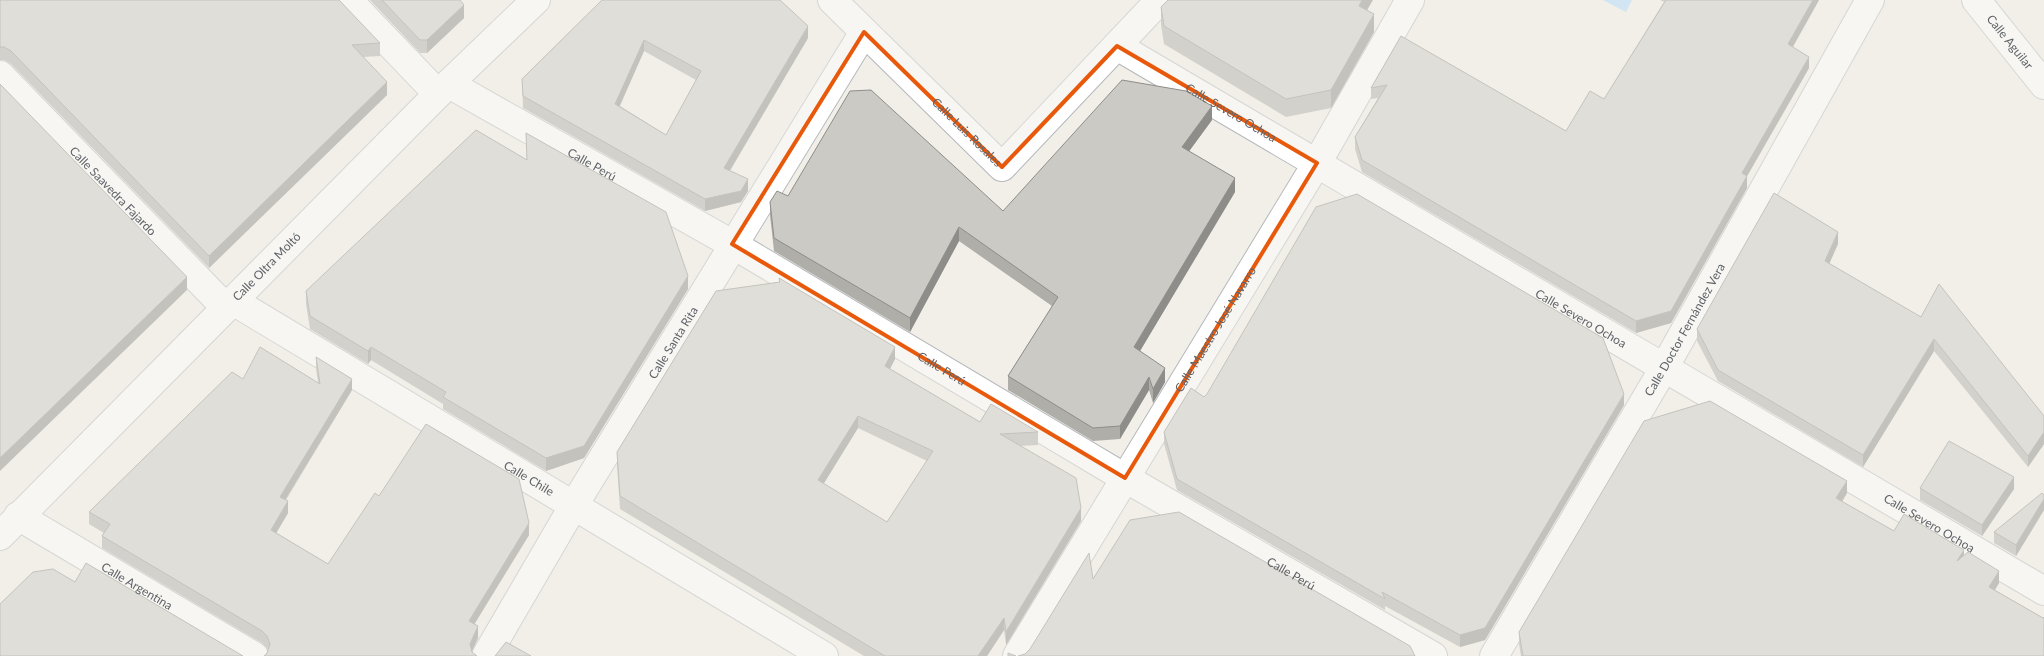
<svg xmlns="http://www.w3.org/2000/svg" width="2044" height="656" font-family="Lato,sans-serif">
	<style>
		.water { fill: #aadaff }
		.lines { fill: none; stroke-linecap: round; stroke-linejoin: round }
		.minor-casing { stroke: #b5b8bc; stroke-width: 30 }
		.minor { stroke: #fff; stroke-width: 28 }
		.wall { fill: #afaea9; fill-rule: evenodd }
		.shaded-wall { fill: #8f8d8a }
		.building { fill: #cccac5; stroke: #8f8d8a; fill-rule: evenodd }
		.marked { fill: none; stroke: #e8590c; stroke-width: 4; stroke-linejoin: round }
		.labels { text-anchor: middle; stroke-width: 4; stroke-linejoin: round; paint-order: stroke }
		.street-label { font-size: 12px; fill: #5f6368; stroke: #fff }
	</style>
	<rect width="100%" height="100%" fill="#f1efe8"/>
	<path class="water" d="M1603 0H1632L1626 12Z"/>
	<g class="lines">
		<g class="minor-casing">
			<g id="minor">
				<path d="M348 0 438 94"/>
				<path id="s1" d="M832 0 1002 167 1160 0"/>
				<path id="s2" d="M1976 0 2044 85"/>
				<path id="s3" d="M1117 46 2044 591"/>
				<path id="s4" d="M0 75 226 308"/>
				<path id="s5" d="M449 84 732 244 1125 478 1433 656"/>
				<path id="s6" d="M233 301 824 656"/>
				<path id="s7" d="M18 516 254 656"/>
				<path id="s8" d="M0 536 438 94 536 0"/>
				<path id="s9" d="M486 656 574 505 864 32"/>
				<path id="s10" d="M1017 656 1317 163 1410 0"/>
				<path id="s11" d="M1494 656 1664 368 1870 0"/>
			</g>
		</g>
		<use href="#minor" class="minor"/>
	</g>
	<path class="wall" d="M0 0 380 43V56L363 57 387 95 209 268 11 64 4 60H0Z
		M370 0H460L464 18 427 53H420Z
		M602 0 808 38 730 171 748 191 741 202 705 211 523 108 522 79ZM644 51 696 80 666 135 620 106Z
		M1660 0H1819L1793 47 1809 68 1747 176V188L1671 323 1636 333 1362 172 1355 149V137L1378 98 1371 99V88L1401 36 1566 131 1604 99 1664 2Z
		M1161 7 1367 10 1374 32 1331 108 1286 117 1164 44 1161 25Z
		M1212 120 1189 151 1235 192 1140 351 1165 382 1153 403 1149 390 1120 439 1093 441 1008 390V376L1052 306 959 241 910 332 774 251 770 215V202L788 196 1003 211Z
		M526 133 688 289 584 458 546 471 443 409V404L371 360 368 364 310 329 306 304V291L527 159Z
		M1838 244 1829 264 2044 416V444L2028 467 1934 351 1863 467 1718 381 1697 341V329Z
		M779 278 895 359 890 369 980 422 1038 432V445L1020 446 1081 521 1006 645 1004 630 987 656H864L620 509 617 465V452L779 282ZM858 428 927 461 887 522 823 484Z
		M316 357 352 390 286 500 288 513 276 533 328 564 379 496 529 535 474 624 478 638 472 652 267 653 268 650 267 648 262 643 102 548V536L104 533 89 524V512L243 379 318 382 316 369Z
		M1204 397 1624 405 1485 640 1460 647 1385 606V610L1177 490 1164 444V432Z
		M1920 488 2014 489 1982 536 1920 500Z
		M1847 493 1842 502 1894 531 1964 555 1999 583 1995 590 2043 618 2044 656H1521L1519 644V632Z
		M2044 495V510L2016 556 1994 543V532Z"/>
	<path class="shaded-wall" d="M1362 0H1373L1359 24V6Z
		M1813 0H1819L1788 55V44Z
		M464 5V18L427 53V40Z
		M1374 14V32L1331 108V90Z
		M808 26V38L724 180V168Z
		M644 40V51L615 116V104Z
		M1809 57V68L1742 185V173Z
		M387 82V95L209 268V256Z
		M1212 106V120L1182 161V147Z
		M1747 176V188L1671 323 1636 333V321Z
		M1235 178V192L1134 361V347Z
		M748 179V191L741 202 705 211V199Z
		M959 227V241L910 332V318Z
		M1838 232V244L1825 273V261Z
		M688 276V289L584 458 546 471V458Z
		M187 277V290L0 471V458Z
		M1934 339V351L1863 467V455Z
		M371 347V360L368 364V351Z
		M895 347V359L885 378V366Z
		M1165 368V382L1153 403V389Z
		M1149 377V390L1120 439V426Z
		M352 379V390L280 508V497Z
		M1624 394V405L1485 640 1460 647V635Z
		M858 416V428L818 493V480Z
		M2044 432V444L2028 467V456Z
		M2014 477V489L1982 536V525Z
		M1847 481V493L1836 511V498Z
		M2044 499V510L2016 556V545Z
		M288 501V513L271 542V530Z
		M1081 508V521L1006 645V632Z
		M529 523V535L469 633V621Z
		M1964 550V562L1957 561Z
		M1999 571V583L1989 599V587Z
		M1004 618V630L987 656H978Z
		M478 626V638L470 655V644Z"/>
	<path class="building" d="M0 0H339L380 43 352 45 387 82 209 256 11 51 4 47H0Z
		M382 0H460L464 5 427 40H420Z
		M602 0H780L808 26 724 168 748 179 741 191 705 199 523 96 522 79ZM644 40 701 71 666 135 615 104Z
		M1168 0H1362L1359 6 1374 14 1331 90 1286 99 1164 26 1161 7Z
		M1666 0H1813L1788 44 1809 57 1742 173 1747 176 1671 311 1636 321 1362 160 1355 137 1387 85 1371 88 1401 36 1566 131 1590 91 1604 99Z
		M1122 80 1186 91 1212 106 1182 147 1235 178 1134 347 1165 368 1153 389 1149 377 1120 426 1093 428 1008 376 1058 297 959 227 910 318 774 238 770 202 777 191 788 196 850 91 871 90 1003 211Z
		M0 84 187 277 0 458Z
		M476 130 527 160 526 133 666 212 688 276 584 446 546 458 443 397 446 392 371 347 368 351 310 316 306 291Z
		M1774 193 1838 232 1825 261 1921 317 1939 284 2044 416V432L2028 456 1934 339 1863 455 1718 370 1697 329Z
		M1357 194 1603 338 1624 394 1485 628 1460 635 1382 592 1385 599 1177 479 1164 432 1191 388 1204 397 1207 394 1316 207Z
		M779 278 895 347 885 366 980 422 991 404 1038 432 1000 434 1076 478 1081 508 1006 632 1004 618 978 656H885L620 496 617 452 716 291 780 282ZM858 416 933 451 887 522 818 480Z
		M260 347 320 384 316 357 352 379 280 497 288 501 271 530 328 564 375 493 379 496 426 424 519 479 529 523 469 621 478 626 470 644 472 652 477 656H264L267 653 270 644 267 636 262 631 102 536 110 524 89 512 232 372 243 379Z
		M1710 401 1847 481 1836 498 1894 531 1904 514 1964 550 1957 561 1968 552 1999 571 1989 587 2043 618 2044 617V656H1523L1519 632 1644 421Z
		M1949 441 2014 477 1982 525 1920 488Z
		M2042 493 2044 495V499L2016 545 1994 532Z
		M1179 512 1410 646 1415 656H1018L1025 654 1030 649 1089 553 1093 579 1130 520Z
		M86 563 243 656H0V604L33 572 53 569 75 582Z
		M506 642 531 656H495Z
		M1008 653 1016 656H1008Z"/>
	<path d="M0 0H2044V656H0ZM864 32 1002 167 1117 46 1317 163 1125 478 732 244Z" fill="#f1efe8" fill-opacity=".55" fill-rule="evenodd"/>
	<path class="marked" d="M864 32 1002 167 1117 46 1317 163 1125 478 732 244Z"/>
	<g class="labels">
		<g class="street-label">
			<text dy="4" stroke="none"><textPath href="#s2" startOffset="54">Calle Aguilar</textPath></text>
			<text dy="4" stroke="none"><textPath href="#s3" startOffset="132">Calle Severo Ochoa</textPath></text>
			<text dy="4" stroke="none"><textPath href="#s1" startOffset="189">Calle Luis Rosales</textPath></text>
			<text dy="4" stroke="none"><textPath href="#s5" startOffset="164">Calle Perú</textPath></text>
			<text dy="4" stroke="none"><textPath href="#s4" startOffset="162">Calle Saavedra Fajardo</textPath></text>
			<text dy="4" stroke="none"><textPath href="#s8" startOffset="379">Calle Oltra Moltó</textPath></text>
			<text dy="4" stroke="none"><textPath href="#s3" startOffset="538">Calle Severo Ochoa</textPath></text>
			<text dy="4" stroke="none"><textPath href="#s10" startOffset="382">Calle Maestro José Navarro</textPath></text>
			<text dy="4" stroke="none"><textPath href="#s11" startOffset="378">Calle Doctor Fernández Vera</textPath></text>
			<text dy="4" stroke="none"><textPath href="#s9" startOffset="365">Calle Santa Rita</textPath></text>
			<text dy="4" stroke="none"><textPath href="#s5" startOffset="569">Calle Perú</textPath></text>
			<text dy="4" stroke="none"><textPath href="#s6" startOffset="345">Calle Chile</textPath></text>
			<text dy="4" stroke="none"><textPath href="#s3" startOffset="942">Calle Severo Ochoa</textPath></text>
			<text dy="4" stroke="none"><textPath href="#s5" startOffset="974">Calle Perú</textPath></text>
			<text dy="4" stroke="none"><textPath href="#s7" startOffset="138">Calle Argentina</textPath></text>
		</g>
	</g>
</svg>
